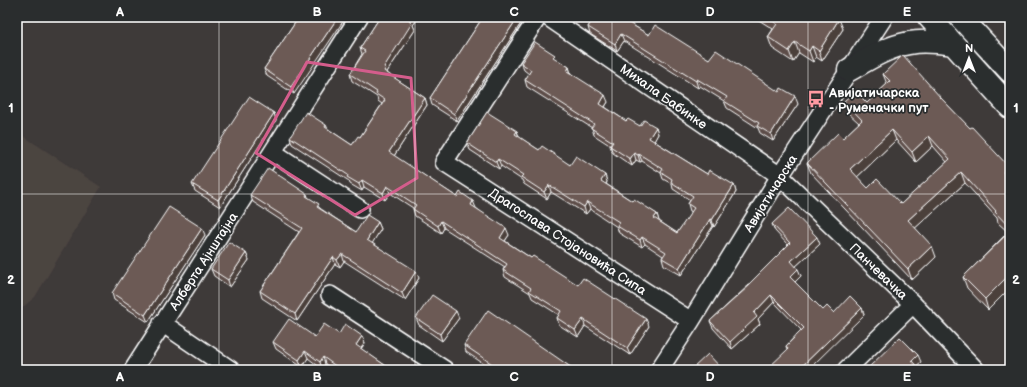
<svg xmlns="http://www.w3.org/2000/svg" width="1027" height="387" font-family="'Balsamiq Sans',sans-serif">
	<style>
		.built { fill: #4c4441 }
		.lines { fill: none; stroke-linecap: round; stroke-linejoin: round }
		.street-casing { stroke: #fff; stroke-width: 20 }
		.secondary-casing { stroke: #fff; stroke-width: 25 }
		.street { stroke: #2a2d2e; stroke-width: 17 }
		.secondary { stroke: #2a2d2e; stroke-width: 22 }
		.wall { fill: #5d4d48; stroke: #fff; fill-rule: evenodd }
		.shaded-wall { fill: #4c3f3b; stroke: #fff }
		.building { fill: #6c5a54; stroke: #fff; fill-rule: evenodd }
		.marked { fill: none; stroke: #d45d8c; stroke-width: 3; stroke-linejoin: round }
		.grid { fill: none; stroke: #fff; stroke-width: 1; stroke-opacity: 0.55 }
		.labels { text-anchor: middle; stroke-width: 3.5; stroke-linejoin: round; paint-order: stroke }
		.poi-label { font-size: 13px; font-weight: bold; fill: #fff; stroke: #2a2d2e; text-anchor: start }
		.street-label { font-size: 13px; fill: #fff; stroke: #2a2d2e }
		.neatline { fill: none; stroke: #fff; stroke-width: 1.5 }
		.grid-label { font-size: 13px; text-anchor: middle; font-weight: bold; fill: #fff }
	</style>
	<rect width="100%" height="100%" fill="#3e3a39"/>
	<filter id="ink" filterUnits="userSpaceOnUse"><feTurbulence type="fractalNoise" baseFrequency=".025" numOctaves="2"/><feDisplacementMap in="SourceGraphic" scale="8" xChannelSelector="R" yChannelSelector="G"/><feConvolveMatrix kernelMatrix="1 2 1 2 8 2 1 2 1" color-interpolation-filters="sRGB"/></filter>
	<g filter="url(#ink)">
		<path class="built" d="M17 132 101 187 35 297 17 312Z"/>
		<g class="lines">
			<g class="street-casing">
				<path id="street" d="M538 17 444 162 691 321
					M548 17 780 176 913 304 976 370
					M273 152 360 209
					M330 295 445 370
					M162 323 231 370
					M133 370 359 17
					M659 370 691 321 780 176 884 17
					M846 370 913 304"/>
			</g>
			<g class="secondary-casing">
				<path id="secondary" d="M929 17 1010 107
					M960 17 1010 71
					M849 70C868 59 887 47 909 43 923 40 939 42 953 44"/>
			</g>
			<use href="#street" class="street"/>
			<use href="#secondary" class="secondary"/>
		</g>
		<path class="wall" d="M299 17 294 94 267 76 264 69Z
			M380 17H419L413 25 415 30 387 72 388 74 425 98 427 105 394 156 457 197 476 208 509 235 505 241 531 258 649 326 630 355 585 326 578 337 559 325 557 318 559 315 532 298 530 293 505 277 503 270 505 267 444 228 441 233 415 216 413 209V208L390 193 385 200 364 187 362 191 350 184 349 181 292 144 290 137 326 125 328 129 352 145 360 137 382 104 378 101 377 97 352 81 350 74 362 54 360 48Z
			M483 17H525L457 121 432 105 430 98Z
			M594 17H629L630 21 629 23 649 35 709 59 779 92 798 104 773 141 760 133 758 128 727 108 724 101 700 86 698 88 624 41 617 51 590 34 588 27Z
			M754 17H837L843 29 822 61 816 57 813 62 799 53 793 62 772 48 768 37 773 29Z
			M557 60 569 67 571 74 608 102 605 107 626 121 640 126 656 127 658 134 654 141 707 174 734 185 736 192 714 227 713 226 681 275 664 265 662 258 663 256 645 244 642 247 619 233 617 227 590 209 586 214 551 192 547 199 524 184 522 180 501 166 499 169 470 150 467 143 517 131 519 137 539 150 570 165 605 175 607 182 606 184 632 201 657 214 659 221 677 233 692 212 690 211 688 204 690 200 673 189 672 184 663 179 661 173 642 161 640 162 636 160 632 166 613 153 610 146H611L594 135 592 128 527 87 525 80 529 74 524 70 521 63Z
			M883 74 941 98 1010 171V288L988 310 967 288 963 277 1008 232 998 223 997 218 965 183 915 228 936 257 912 280 811 173 807 163 843 138 859 123 847 112 844 101 867 103 887 84ZM896 140 916 162 933 146 947 162 901 204 868 188 857 177Z
			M274 113 276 120 220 207 195 191 192 184Z
			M307 194 308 197 321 209 356 232 378 222 381 229 372 243 419 278 405 300 344 261 340 267 335 264 297 321 262 298 260 291 299 232 253 202 250 195Z
			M772 224 820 244 796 266 801 276 795 282 823 310 834 313 862 308 864 315 787 350 786 346 801 330 774 302 758 319 760 324 732 349 713 328 710 321 749 285V284L788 245 775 231Z
			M205 235 148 322 114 300 112 293Z
			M246 253 249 260 230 287 214 276 211 269Z
			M416 318H459L442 341 419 325Z
			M339 334 362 336 365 343 361 349 392 370H334L325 364 322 369 308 358 302 367 276 349 273 342Z
			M464 345 575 370H493L466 352Z"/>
		<path class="shaded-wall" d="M338 17H346L294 94 291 87Z
			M412 17H419L413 25 415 30 387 72 388 75 384 71V67Z
			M518 17H525L457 121 454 114Z
			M626 17H629L630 21 627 27 624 20Z
			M839 19 843 29 822 61 819 51Z
			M621 34 624 41 617 51 615 44Z
			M795 42 799 53 793 62 789 51Z
			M812 46 816 57 813 62 809 51Z
			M569 67 571 74 567 71Z
			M697 79 700 86 698 88 696 81Z
			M605 95 608 102 602 111 600 104Z
			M795 96 798 104 773 141 771 134Z
			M425 98 427 105 392 159 389 152Z
			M274 113 276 120 220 207 218 200Z
			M656 127 658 134 652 145 649 138Z
			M892 130 896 140 854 180 850 169Z
			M517 131 519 138 515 134Z
			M929 136 933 146 916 162 912 152Z
			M634 153 636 160 632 166 630 159Z
			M639 154 642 161 640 162 638 155Z
			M498 159 501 166 499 169 496 162Z
			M1009 167 1010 171V179L1003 172Z
			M961 172 965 183 912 231 908 220Z
			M605 175 607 182 603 188 601 181Z
			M362 180 364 187 362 191 359 184Z
			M549 185 551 192 547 199 544 192Z
			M734 185 736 192 714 227 712 220Z
			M387 186 390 193 385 200 383 193Z
			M473 201 476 208 473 212 471 205Z
			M587 202 590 209 586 214 584 207Z
			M657 214 659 221 656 225 654 218Z
			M710 219 713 226 681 275 679 268Z
			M441 221 444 228 441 233 438 226Z
			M378 222 381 229 370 247 367 240Z
			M202 228 205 235 148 322 145 315Z
			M506 228 509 235 502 245 500 238Z
			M642 237 645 244 642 247 640 240Z
			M817 237 820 244 794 268 791 261Z
			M932 246 936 257 912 280 908 269Z
			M246 253 249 260 230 287 228 280Z
			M342 254 344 261 340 267 337 260Z
			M333 257 335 264 297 321 295 314Z
			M798 269 801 276 793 284 790 277Z
			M416 271 419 278 405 300 402 293Z
			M1010 274V288L988 310 985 299Z
			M771 295 774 302 758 319 760 324 732 349 730 342 754 313Z
			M862 308 864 315 808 370H798Z
			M456 311 459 318 442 341 440 334Z
			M583 319 585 326 578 337 575 330Z
			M646 319 649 326 630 355 627 348Z
			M362 336 365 343 358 352 356 345Z
			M305 351 308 358 302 367 299 360Z
			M918 355 921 362 914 368 912 361Z
			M323 357 325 364 322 369 320 362Z"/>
		<path class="building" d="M299 17H338L291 87 264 69Z
			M380 17H412L409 21 412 23 384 67 386 68 384 71 425 98 389 152 457 197 460 192 473 201 471 205 506 228 500 238 531 258 533 256 578 285 583 278 646 319 627 348 583 319 575 330 557 318 561 311 529 291 531 288 503 270 507 264 441 221 438 226 413 209 416 205 387 186 383 193 362 180 359 184 347 177 348 175 290 137 306 112 326 125 325 127 352 145 358 136 360 137 385 100 376 94 377 92 350 74 365 51 360 48Z
			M483 17H518L454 114 430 98Z
			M594 17H626L624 20 649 35 655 25 709 59 716 50 779 92 781 88 795 96 771 134 757 126 759 123 724 101 727 97 697 79 696 81 621 34 615 44 588 27Z
			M767 17H837L839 19 819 51 812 46 809 51 795 42 789 51 768 37 777 24Z
			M535 42 555 55 553 57 569 67 567 71 605 95 600 104 626 121 628 119 640 126 644 120 656 127 649 138 707 174 709 170 734 185 712 220 710 219 679 268 662 258 666 252 642 237 640 240 617 226 619 222 587 202 584 207 549 185 544 192 521 177 523 175 498 159 496 162 467 143 487 112 517 131 515 134 539 150 542 146 570 165 576 156 605 175 601 181 632 201 634 199 657 214 654 218 677 233 694 208 688 204 693 196 671 182 672 179 661 172 663 169 639 154 638 155 634 153 630 159 610 146 613 142 591 128 594 124 525 80 531 70 521 63Z
			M903 55 941 98 970 128 972 127 1009 167 1003 172 1010 179V228L995 212 996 211 961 172 908 220 932 246 908 269 807 163 838 133 843 138 862 120 844 101 855 91 867 103 890 81 883 74ZM892 130 912 152 929 136 950 159 901 204 877 179 868 188 850 169Z
			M249 97 274 113 218 200 192 184Z
			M268 168 307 194 306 196 319 204 317 207 356 232 367 215 378 222 367 240 416 271 402 293 342 254 337 260 333 257 295 314 260 291 302 228 250 195Z
			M169 207 202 228 145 315 112 293Z
			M789 208 817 237 791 261 798 269 790 277 823 310 827 306 834 313 850 296 862 308 798 370H766L788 349 786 346 804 328 771 295 754 313 757 317 730 342 710 321 750 285 749 284 790 243 772 224Z
			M1010 231V274L985 299 963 277Z
			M229 242 246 253 228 280 211 269Z
			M432 295 456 311 440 334 416 318Z
			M488 310 575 370H501L464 345Z
			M289 319 315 337 324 324 339 334 345 324 362 336 356 345 392 370H341L323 357 320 362 305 351 299 360 273 342Z
			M900 337 918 355 912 361 920 370H866Z
			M708 354 723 370H691Z"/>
	</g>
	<path class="marked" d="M307 62 411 78 417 178 355 215 256 153Z"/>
	<path class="grid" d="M219 17V370M415 17V370M612 17V370M808 17V370M17 194H1010"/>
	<defs>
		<g id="bus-bare" transform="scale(1.38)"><path d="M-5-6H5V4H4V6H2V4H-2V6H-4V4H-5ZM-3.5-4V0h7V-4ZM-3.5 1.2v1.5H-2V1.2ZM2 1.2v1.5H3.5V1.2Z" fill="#ff9aa2" stroke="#2a2d2e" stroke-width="2.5" paint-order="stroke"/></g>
	</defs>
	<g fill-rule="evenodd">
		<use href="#bus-bare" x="816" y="99"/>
	</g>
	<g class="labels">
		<g class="poi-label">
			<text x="829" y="97">Авијатичарска<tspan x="829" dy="15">- Руменачки пут</tspan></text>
		</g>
		<g class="street-label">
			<text transform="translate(664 96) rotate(35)" y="5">Михала Бабинке</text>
			<text transform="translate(770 193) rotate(-58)" y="5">Авијатичарска</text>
			<text transform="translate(568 241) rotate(33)" y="5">Драгослава Стојановића Сипа</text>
			<text transform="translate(203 261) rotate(-57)" y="5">Алберта Ајнштајна</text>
			<text transform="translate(879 271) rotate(44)" y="5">Панчевачка</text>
		</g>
	</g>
	<rect width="1027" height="387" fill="none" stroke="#2a2d2e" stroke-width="44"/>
	<g transform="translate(969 58)" stroke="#2a2d2e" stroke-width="3" paint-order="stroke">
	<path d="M0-3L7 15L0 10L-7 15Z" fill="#ffffff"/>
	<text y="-6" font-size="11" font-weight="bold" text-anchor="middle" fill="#ffffff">N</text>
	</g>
	<rect x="22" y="22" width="983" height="343" class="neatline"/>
	<g class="grid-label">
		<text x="120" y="16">A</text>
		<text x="317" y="16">B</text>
		<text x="514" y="16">C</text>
		<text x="710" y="16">D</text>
		<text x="907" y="16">E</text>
		<text x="11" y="112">1</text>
		<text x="1016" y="112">1</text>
		<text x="11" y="284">2</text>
		<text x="1016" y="284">2</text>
		<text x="120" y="381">A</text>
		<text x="317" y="381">B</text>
		<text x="514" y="381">C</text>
		<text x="710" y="381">D</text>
		<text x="907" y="381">E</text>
	</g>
</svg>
